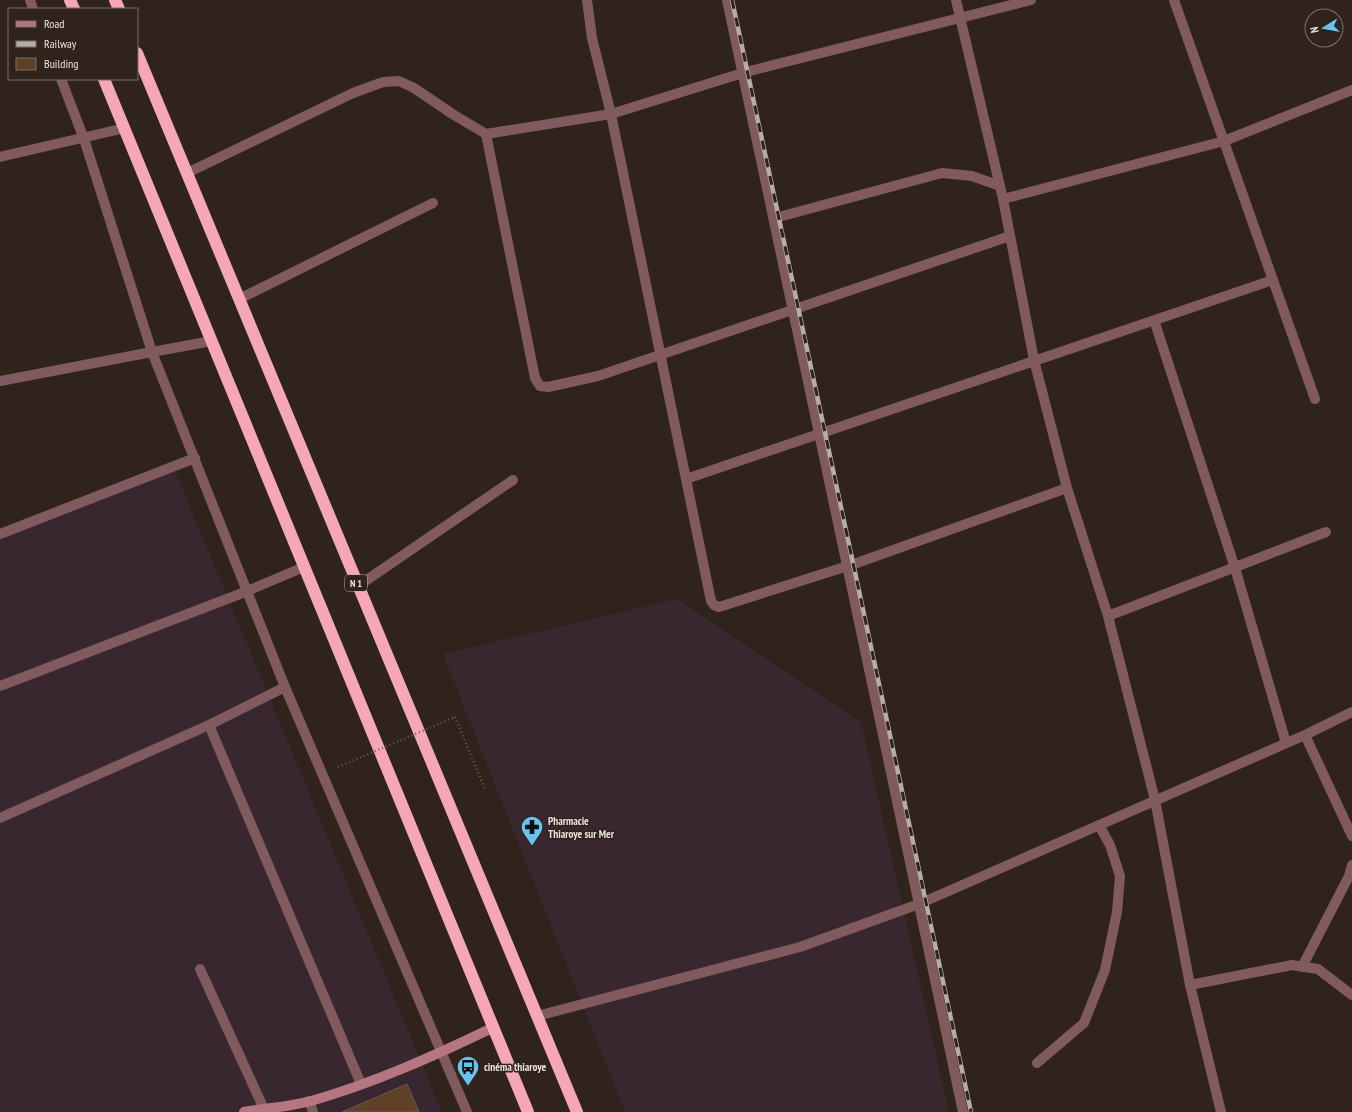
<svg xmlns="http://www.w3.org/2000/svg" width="1352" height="1112" font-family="'PT Sans Narrow',sans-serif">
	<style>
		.industrial { fill: #39272f }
		.building { fill: #604127; stroke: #685b51 }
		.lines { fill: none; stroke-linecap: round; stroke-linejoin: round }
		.path { stroke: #685c56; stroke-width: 2.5; stroke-dasharray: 1 3; stroke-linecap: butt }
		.lane { stroke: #815a60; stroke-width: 10 }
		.street { stroke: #815a60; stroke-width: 10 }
		.secondary { stroke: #b57681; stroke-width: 10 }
		.highway { stroke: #f6a7b5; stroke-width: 12 }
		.rail-casing { stroke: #b6aca8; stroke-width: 4.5 }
		.rail { stroke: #2f231c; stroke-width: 3; stroke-dasharray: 9; stroke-linecap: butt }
		.path-bridge { stroke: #685c56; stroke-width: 2.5; stroke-dasharray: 1 3; stroke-linecap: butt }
		.labels { text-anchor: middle; stroke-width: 3; stroke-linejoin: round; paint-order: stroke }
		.shield { fill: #2f231c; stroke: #b3a9a4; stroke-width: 1 }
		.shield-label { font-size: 10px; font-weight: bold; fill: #ebe2de }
		.poi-label { font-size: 11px; font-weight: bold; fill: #ebe2de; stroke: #2f231c; text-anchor: start }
	</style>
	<rect width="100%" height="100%" fill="#2f231c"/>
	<path class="industrial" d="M172 464 442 1112H0V528Z
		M677 599 861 722 949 1112H625L443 654Z"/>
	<path class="building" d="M407 1084 419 1112H342Z"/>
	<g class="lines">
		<path class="path" d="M455 717 485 789"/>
		<path class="lane" d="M775 218 942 173 972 176 1000 186
			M239 299 433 203
			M358 586 513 480
			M200 969 264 1109
			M1037 1063 1084 1023 1105 970 1117 912 1120 876 1110 845 1099 825
			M309 1101 313 1112"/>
		<path class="street" d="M30 0 33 9
			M587 0 592 38 611 114 711 601 714 605 719 607 854 564 1067 488
			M727 0 963 1112
			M956 0 1003 199 1034 360 1067 488 1108 616 1155 800 1190 985 1221 1112
			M1174 0 1315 399
			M61 79 84 139 152 352 212 341
			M486 134 535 378 540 386 548 387 598 376 1010 236
			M0 157 125 128
			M187 173 353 93 383 82 399 81 414 88 454 115 486 134 611 114 746 72 1031 0
			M1003 199 1224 141 1352 90
			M1154 320 1235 568 1286 743
			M0 381 152 352 285 687 467 1112
			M686 479 1273 280
			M0 534 195 458
			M1108 616 1326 532
			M0 686 245 592 304 567
			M209 725 361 1084
			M1305 735 1352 836
			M0 818 209 725 285 687
			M1302 967 1349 876 1352 865
			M1190 985 1292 965 1318 969 1352 995
			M537 1016 800 947 919 904 1305 735 1352 712"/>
		<path class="secondary" d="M244 1112C266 1108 289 1107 311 1101 374 1083 434 1056 492 1028"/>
		<path class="highway" d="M70 0 74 9
			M115 0 119 9
			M137 53 577 1112
			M104 79 528 1112"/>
		<g class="rail-casing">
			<path id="rail" d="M732 0 971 1112"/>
		</g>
		<use href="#rail" class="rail"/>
		<path class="path-bridge" d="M338 767 455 717"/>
	</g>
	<defs>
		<g id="pharmacy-pin" transform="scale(1.15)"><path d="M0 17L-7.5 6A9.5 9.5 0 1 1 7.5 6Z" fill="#67c4ef" stroke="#2f231c"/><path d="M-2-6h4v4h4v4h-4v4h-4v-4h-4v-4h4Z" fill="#111"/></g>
		<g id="bus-pin" transform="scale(1.15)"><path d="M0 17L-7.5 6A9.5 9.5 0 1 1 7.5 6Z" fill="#67c4ef" stroke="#2f231c"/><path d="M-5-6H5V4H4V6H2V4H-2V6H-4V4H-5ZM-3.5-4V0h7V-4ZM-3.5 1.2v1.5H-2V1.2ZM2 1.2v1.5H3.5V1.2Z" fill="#111"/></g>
	</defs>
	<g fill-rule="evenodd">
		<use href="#pharmacy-pin" x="532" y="827"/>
		<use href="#bus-pin" x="468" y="1067"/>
	</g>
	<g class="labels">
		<rect class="shield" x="345" y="575" width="22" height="16" rx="3"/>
		<g class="shield-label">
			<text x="356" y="587">N 1</text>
		</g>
		<g class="poi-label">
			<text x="548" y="825">Pharmacie<tspan x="548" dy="13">Thiaroye sur Mer</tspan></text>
			<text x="484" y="1071">cinéma thiaroye</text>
		</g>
	</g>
	<rect x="8" y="8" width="130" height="72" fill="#2f231c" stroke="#7a6f6a"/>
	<rect x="16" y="21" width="20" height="6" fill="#b57681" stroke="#7a6f6a"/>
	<text x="44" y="28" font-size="12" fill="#ebe2de">Road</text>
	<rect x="16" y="41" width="20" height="6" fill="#b6aca8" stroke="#7a6f6a"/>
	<text x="44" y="48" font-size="12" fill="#ebe2de">Railway</text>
	<rect x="16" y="58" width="20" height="12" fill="#604127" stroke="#7a6f6a"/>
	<text x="44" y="68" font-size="12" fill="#ebe2de">Building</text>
	<g transform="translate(1324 28) rotate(259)"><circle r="19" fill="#2f231c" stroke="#7a6f6a"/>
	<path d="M0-3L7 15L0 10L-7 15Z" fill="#67c4ef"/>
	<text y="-6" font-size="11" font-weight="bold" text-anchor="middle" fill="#ebe2de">N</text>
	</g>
</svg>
